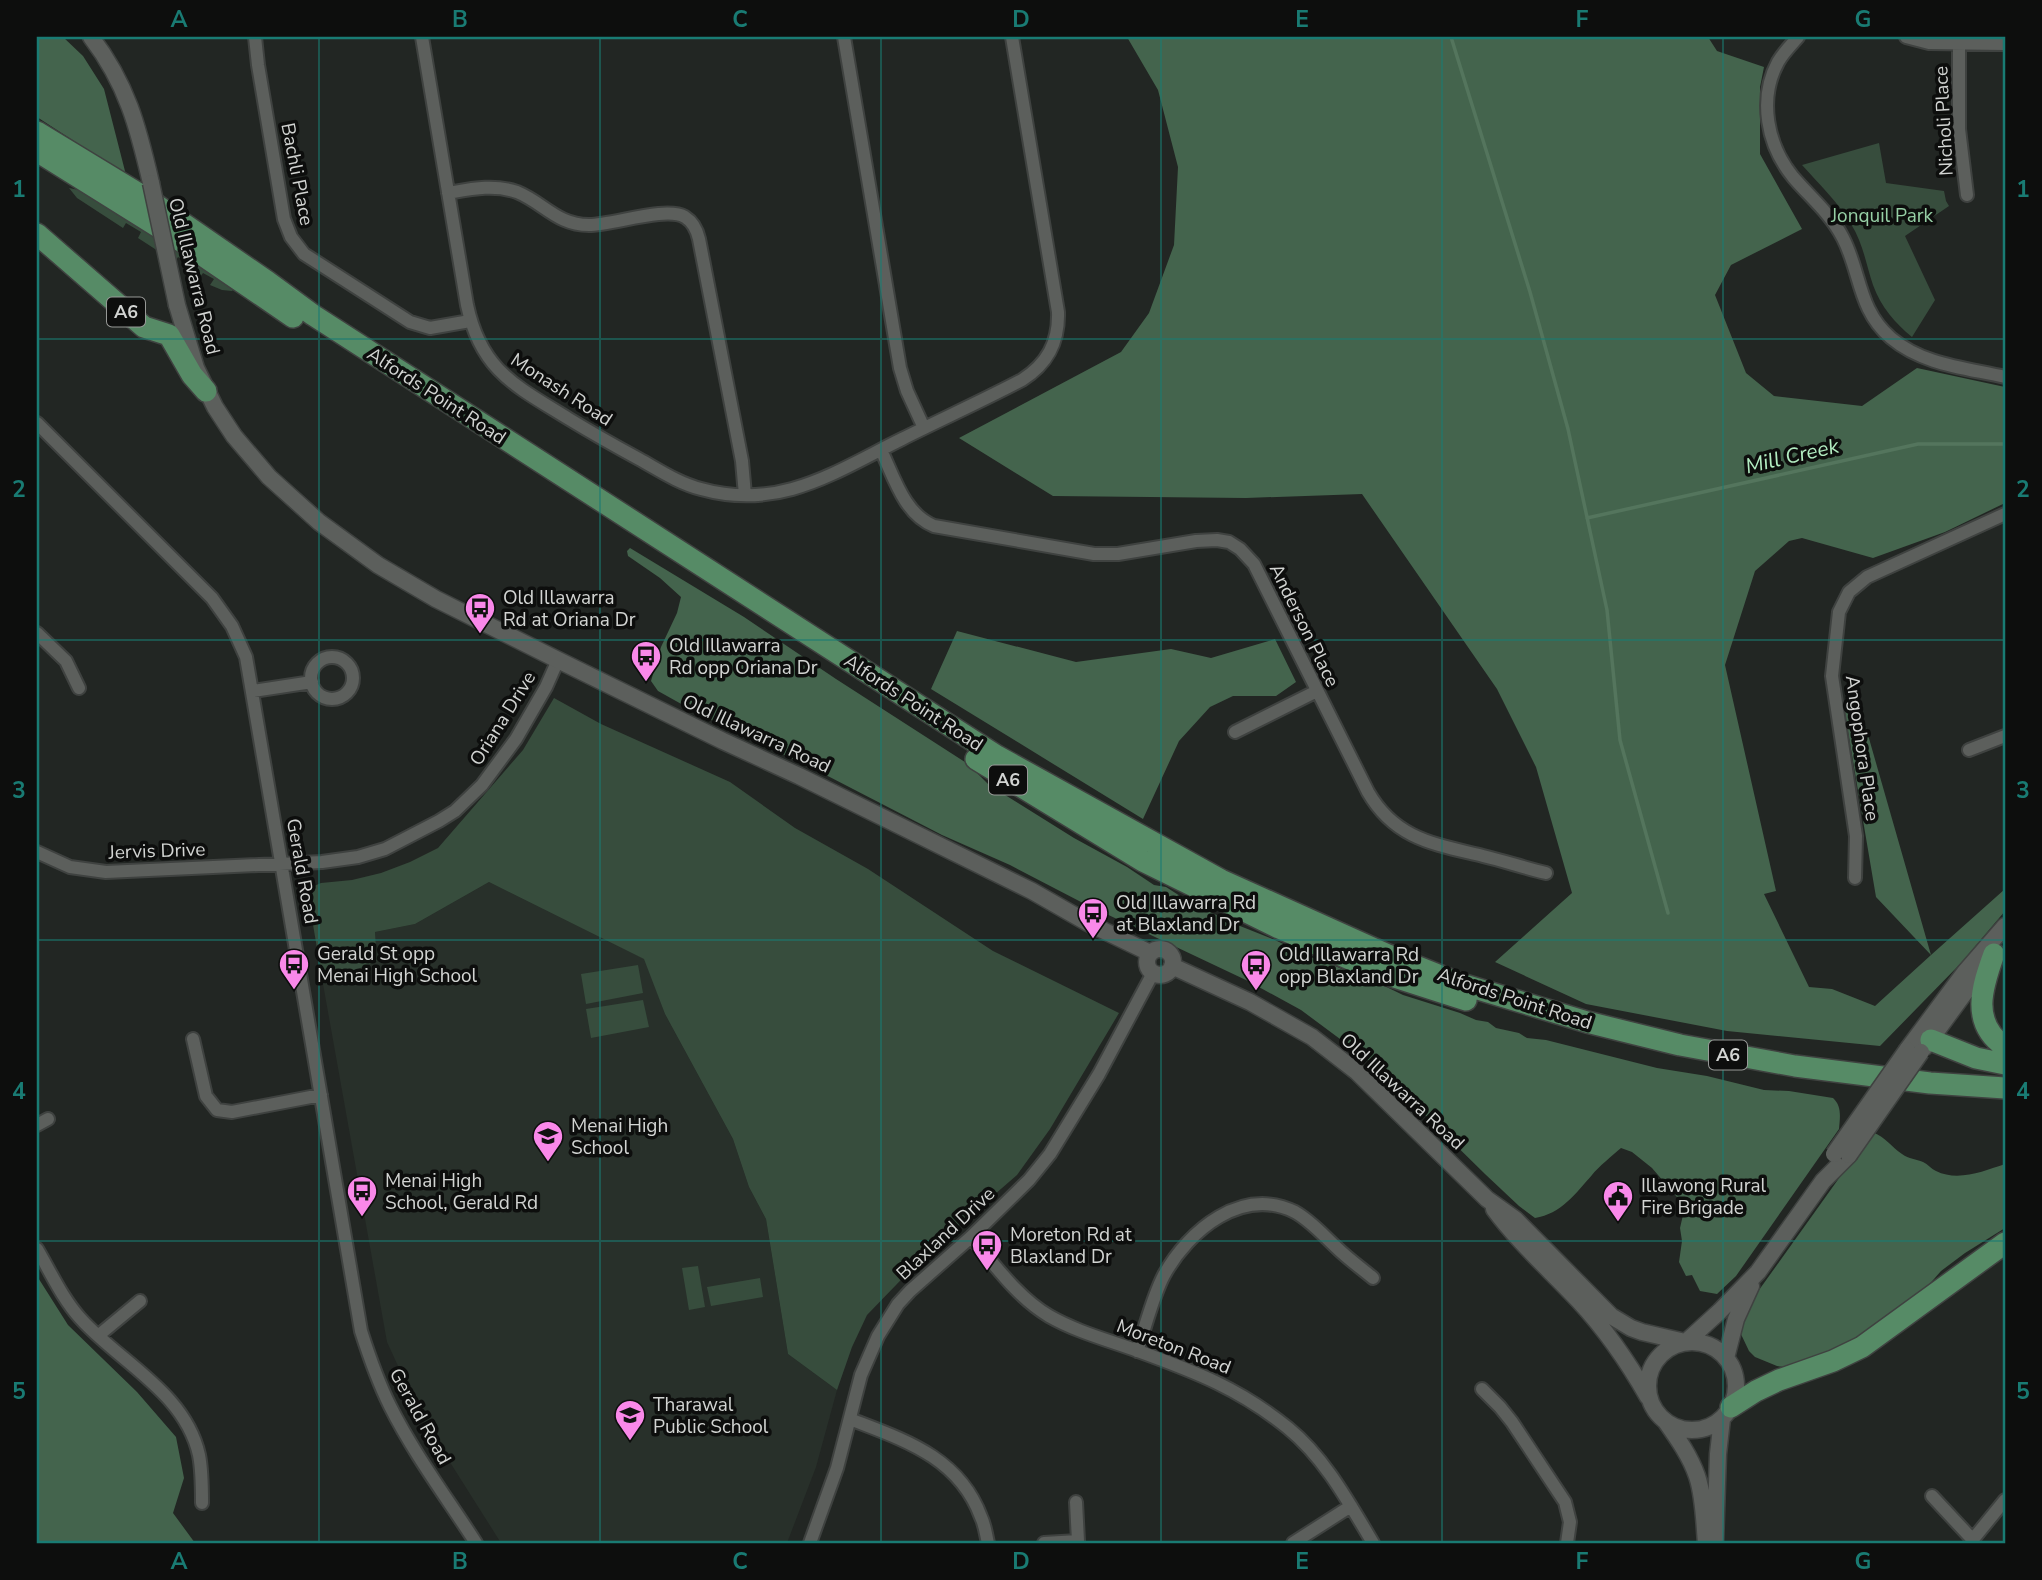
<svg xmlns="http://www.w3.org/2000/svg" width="2042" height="1580" font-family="'Nunito Sans',sans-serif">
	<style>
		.built { fill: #28302a }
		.green { fill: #374d3d }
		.forest { fill: #44644d }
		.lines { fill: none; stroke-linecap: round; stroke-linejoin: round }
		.stream { stroke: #54755d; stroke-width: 3.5 }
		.minor-casing { stroke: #3f4240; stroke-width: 16 }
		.tertiary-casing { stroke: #3f4240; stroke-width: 19 }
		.trunk-casing { stroke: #3f4240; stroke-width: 24 }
		.minor { stroke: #5c5f5c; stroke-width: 12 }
		.tertiary { stroke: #5c5f5c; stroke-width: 16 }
		.trunk { stroke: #568b66; stroke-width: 21 }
		.tertiary-bridge-casing { stroke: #3f4240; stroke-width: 19; stroke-linecap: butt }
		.tertiary-bridge { stroke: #5c5f5c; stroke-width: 16 }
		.grid { fill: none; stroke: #197b73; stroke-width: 2; stroke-opacity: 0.55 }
		.labels { text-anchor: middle; stroke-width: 7; stroke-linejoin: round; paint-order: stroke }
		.shield { fill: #0d0e0d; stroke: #979997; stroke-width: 2 }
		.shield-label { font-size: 18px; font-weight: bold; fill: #d2d4d2 }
		.street-label { font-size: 19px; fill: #d2d4d2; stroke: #0d0e0d }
		.park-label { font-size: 19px; fill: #96cfa5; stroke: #0d0e0d }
		.poi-label { font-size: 19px; fill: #d2d4d2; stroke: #0d0e0d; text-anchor: start }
		.water-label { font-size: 21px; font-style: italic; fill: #b2ecc1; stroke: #0d0e0d }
		.neatline { fill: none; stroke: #197b73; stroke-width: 2.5 }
		.grid-label { font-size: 23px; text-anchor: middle; font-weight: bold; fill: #197b73 }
	</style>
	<rect width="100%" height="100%" fill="#222623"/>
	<path class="built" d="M489 882 645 959 665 1014 733 1139 749 1187 766 1219 788 1354 837 1390 816 1467 787 1543H501L422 1418 387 1342 323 984 377 961 375 932 415 924Z"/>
	<path class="green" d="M1879 143 1886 183 1944 191 1946 201 1949 206 1905 236 1935 300 1912 337C1895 323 1881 307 1873 285 1866 264 1863 243 1851 224 1838 202 1819 184 1802 165Z
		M69 188 84 191 236 287 232 291 222 290 210 285 214 279 203 273 200 277 190 270 192 265 178 257 175 262 138 238 141 232 126 223 123 228 77 198Z
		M554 698 601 724 730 782 795 828 868 869 993 951 1119 1013 1050 1129 1017 1175 925 1255 867 1315 852 1347 837 1390 788 1354 766 1219 749 1187 733 1139 665 1014 644 959 489 882 415 924 375 932 377 961 323 984 307 889 321 883 352 880 381 873 410 862 438 848 523 750Z
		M638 965 643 993 586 1004 581 974Z
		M643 1000 649 1027 591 1038 586 1009Z
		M698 1266 705 1307 689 1310 682 1268Z
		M760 1278 763 1297 711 1306 707 1287Z"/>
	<path class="forest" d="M37 37H63L83 56 104 89 126 175 37 117Z
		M1127 37H1708L1717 51 1764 67 1760 87V154L1802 229 1731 265 1715 295 1746 373 1774 396 1862 406 1917 368 2005 387V503L1945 532 1873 558 1802 538 1789 541 1755 571 1725 665 1776 891 1764 894 1809 987 1832 989 1875 1006 1931 955 1876 897 1844 708 1858 700 1931 955 2005 889V911L1962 962 1880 1046 1727 1031 1586 1004 1495 962 1572 893 1536 767 1497 689 1362 494 1246 498 1053 496 959 438 1121 352 1149 313 1174 245 1178 167 1158 90Z
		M630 548 744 617 836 679 968 764 989 785 1074 838 1127 867 1154 885 1166 887 1191 903 1235 924 1275 940 1310 957 1329 963 1352 974 1366 977 1403 995 1460 1013 1476 1020 1488 1022 1496 1028 1519 1033 1527 1038 1546 1040 1657 1068 1707 1076 1764 1090 1789 1091 1833 1098C1842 1106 1840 1117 1839 1129L1736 1276 1717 1294 1700 1291 1692 1275 1686 1276 1679 1262 1682 1241 1680 1228 1683 1215 1682 1203 1652 1168 1632 1152 1621 1148C1613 1155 1598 1167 1592 1175 1576 1193 1561 1214 1535 1218L1519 1206 1485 1174 1371 1062 1301 1010 1248 981 1081 902 1010 865 942 835 822 773 701 715 658 691 651 681 661 647 677 613 681 597 660 578 628 556 627 551Z
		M957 631 1076 662 1171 649 1211 658 1275 639 1296 682 1276 696H1233L1210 707 1179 741 1143 819 931 689Z
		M1872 1132C1887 1138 1890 1146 1902 1154 1909 1159 1916 1159 1923 1162 1928 1164 1931 1169 1936 1171 1958 1182 1984 1171 2005 1164V1228L1965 1253 1941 1271 1927 1287 1850 1345 1784 1367 1777 1366 1755 1357 1749 1351 1739 1330 1754 1297Z
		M37 1276 68 1325 137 1392 176 1437 184 1478 173 1513 195 1543H37Z"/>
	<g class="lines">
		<path class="stream" d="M1451 37 1530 292 1568 429 1607 610 1620 740 1668 913
			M1587 518 1918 444H2005"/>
		<g class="minor-casing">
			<path id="minor" d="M255 37 258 65 284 219 291 237 304 254 410 322 430 328 470 321
				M422 37 467 305C481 371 516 386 569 419 592 433 615 446 639 459 659 470 678 483 701 489 780 511 835 472 902 439 942 419 982 401 1022 380 1047 364 1059 343 1058 312L1012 37
				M844 37 900 368 907 391 924 428
				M1798 37C1791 45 1783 53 1778 62 1758 99 1767 145 1793 177 1810 197 1831 214 1843 238 1861 273 1858 310 1891 338 1923 365 1966 368 2005 377
				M1906 37 1929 43 2005 44
				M1959 45V129L1967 195
				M448 193C471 189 494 184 517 192 544 203 557 225 589 225 613 225 666 206 685 217 693 222 697 230 699 239L742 461 745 495
				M37 423 212 598 232 626 246 657 361 1331C369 1356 378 1382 390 1406 414 1454 447 1498 476 1543
				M881 450C894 477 904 514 934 526L1094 554H1118L1196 541 1217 540 1229 542 1240 549 1254 564 1368 792C1395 839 1434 844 1483 856 1504 861 1525 868 1546 873
				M37 633 66 661 79 688
				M311 678a21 21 0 1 1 42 0a21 21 0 1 1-42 0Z
				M253 691 312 682
				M1235 732 1317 691
				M1969 750 2005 736
				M37 852 70 867 106 872 322 862 358 857 385 849 439 821 455 811 482 785 516 739 546 687 558 660
				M1855 878 1856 836 1832 676 1839 612 1849 592 1867 577 2005 514
				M193 1039 206 1096 217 1110 232 1112 321 1095
				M37 1125 48 1119
				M971 1237C995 1265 1017 1297 1049 1316 1077 1332 1108 1340 1138 1351 1196 1372 1240 1389 1288 1428 1325 1458 1349 1503 1373 1543
				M37 1249C50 1271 62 1298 80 1318 119 1362 185 1392 199 1455 202 1470 202 1487 202 1503
				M99 1335 140 1301
				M1137 1351C1146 1326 1152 1298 1164 1275 1189 1230 1242 1186 1295 1212 1311 1221 1323 1235 1336 1247 1347 1258 1361 1268 1373 1278
				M1482 1389 1500 1407 1512 1422 1565 1502 1570 1522 1567 1543
				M850 1419C904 1440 959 1457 981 1517 985 1525 986 1535 988 1543
				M1932 1496 1972 1539
				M810 1543 837 1468 861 1375 878 1336 898 1304 910 1291 971 1237 1029 1180 1050 1154 1099 1074 1153 973
				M1044 1543 1078 1541 1076 1502
				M1293 1543 1351 1506
				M1970 1543 2005 1500"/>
		</g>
		<g class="tertiary-casing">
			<path id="tertiary" d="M91 37C127 84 138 127 151 183
				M177 305 196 368 215 407 234 436 269 477 319 522 378 565 436 599 558 660 723 741 799 776 1032 891 1088 923 1150 953
				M1147 962a13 13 0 1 1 26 0a13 13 0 1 1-26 0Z
				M1172 966 1250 1002 1312 1037 1357 1072 1487 1199 1515 1219 1611 1316 1631 1328 1642 1332 1685 1342
				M1925 1047 1988 961
				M1907 1050 1965 972 2005 926
				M1494 1209C1519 1243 1550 1270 1579 1301 1606 1330 1628 1362 1648 1397
				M1686 1342 1720 1311 1758 1272 1823 1181 1849 1155
				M1648 1386a44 44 0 1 1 88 0a44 44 0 1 1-88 0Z
				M1726 1358 1736 1319 1751 1286
				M1666 1422C1678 1439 1690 1456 1697 1476 1704 1497 1704 1521 1706 1543
				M1715 1543 1718 1454 1722 1419"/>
		</g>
		<g class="trunk-casing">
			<path id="trunk" d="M37 132 149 200 268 282 313 315 997 756 1221 880 1388 955 1458 983 1587 1022 1680 1045 1795 1066 1930 1083 2005 1088
				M37 151 189 246 293 317
				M37 234 144 327 169 335 192 375 206 391
				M976 759 1143 861 1279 928 1379 972 1466 1000
				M1994 954C1982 987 1970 1023 2005 1047
				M1931 1040 1976 1058 2005 1064
				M1731 1407 1756 1391 1779 1380 1833 1361 1862 1347 2005 1243"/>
		</g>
		<use href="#minor" class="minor"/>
		<use href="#tertiary" class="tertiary"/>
		<use href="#trunk" class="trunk"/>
		<g class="tertiary-bridge-casing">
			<path id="tertiary-bridge" d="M151 183 177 305
				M1834 1154 1907 1050
				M1849 1155 1921 1052"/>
		</g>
		<use href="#tertiary-bridge" class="tertiary-bridge"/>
	</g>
	<path class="grid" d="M319 37V1543M600 37V1543M881 37V1543M1161 37V1543M1442 37V1543M1723 37V1543M37 339H2005M37 640H2005M37 940H2005M37 1241H2005"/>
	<defs>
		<g id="bus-pin" transform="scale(1.575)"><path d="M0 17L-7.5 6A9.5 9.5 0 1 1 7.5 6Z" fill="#f988e9" stroke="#0d0e0d"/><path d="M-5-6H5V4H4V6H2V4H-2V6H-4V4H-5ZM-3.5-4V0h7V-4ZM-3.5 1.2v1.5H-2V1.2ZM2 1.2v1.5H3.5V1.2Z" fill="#111"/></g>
		<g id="school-pin" transform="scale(1.575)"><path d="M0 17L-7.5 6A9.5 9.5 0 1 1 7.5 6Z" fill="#f988e9" stroke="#0d0e0d"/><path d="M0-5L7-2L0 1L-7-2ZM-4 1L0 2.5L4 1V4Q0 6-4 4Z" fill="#111"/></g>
		<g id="civic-pin" transform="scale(1.575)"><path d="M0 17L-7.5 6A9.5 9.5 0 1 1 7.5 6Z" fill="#f988e9" stroke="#0d0e0d"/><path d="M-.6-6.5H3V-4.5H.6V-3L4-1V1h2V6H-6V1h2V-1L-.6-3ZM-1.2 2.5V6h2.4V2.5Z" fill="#111"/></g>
	</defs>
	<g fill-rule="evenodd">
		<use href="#bus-pin" x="480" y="608"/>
		<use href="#bus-pin" x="646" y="656"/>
		<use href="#bus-pin" x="1093" y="913"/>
		<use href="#bus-pin" x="294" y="964"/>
		<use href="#bus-pin" x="1256" y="965"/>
		<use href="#school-pin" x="548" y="1136"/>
		<use href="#bus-pin" x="362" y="1191"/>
		<use href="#civic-pin" x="1618" y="1196"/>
		<use href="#bus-pin" x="987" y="1245"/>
		<use href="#school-pin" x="630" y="1415"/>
	</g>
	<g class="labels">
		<g class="shield">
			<rect x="107" y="297.5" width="38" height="29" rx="5"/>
			<rect x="989" y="765.5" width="38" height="29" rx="5"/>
			<rect x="1709" y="1040.5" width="38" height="29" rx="5"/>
		</g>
		<g class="shield-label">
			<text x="126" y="318">A6</text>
			<text x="1008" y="786">A6</text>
			<text x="1728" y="1061">A6</text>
		</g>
		<g class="street-label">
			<text transform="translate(1943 121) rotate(-93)" y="7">Nicholi Place</text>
			<text transform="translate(298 174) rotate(79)" y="7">Bachli Place</text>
			<text transform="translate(195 276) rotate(76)" y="7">Old Illawarra Road</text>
			<text transform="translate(562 389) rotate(33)" y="7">Monash Road</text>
			<text transform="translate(437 395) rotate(33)" y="7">Alfords Point Road</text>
			<text transform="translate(1305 625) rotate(64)" y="7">Anderson Place</text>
			<text transform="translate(914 702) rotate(33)" y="7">Alfords Point Road</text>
			<text transform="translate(502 718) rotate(-58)" y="7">Oriana Drive</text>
			<text transform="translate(757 733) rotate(25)" y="7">Old Illawarra Road</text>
			<text transform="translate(1863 748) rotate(82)" y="7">Angophora Place</text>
			<text transform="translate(157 850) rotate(-2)" y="7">Jervis Drive</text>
			<text transform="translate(303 871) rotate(80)" y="7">Gerald Road</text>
			<text transform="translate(1515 998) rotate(18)" y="7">Alfords Point Road</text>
			<text transform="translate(1403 1091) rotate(43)" y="7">Old Illawarra Road</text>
			<text transform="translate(945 1233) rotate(-43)" y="7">Blaxland Drive</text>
			<text transform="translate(1174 1346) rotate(21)" y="7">Moreton Road</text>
			<text transform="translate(421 1416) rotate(61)" y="7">Gerald Road</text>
		</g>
		<g class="park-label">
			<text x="1882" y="222">Jonquil Park</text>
		</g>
		<g class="poi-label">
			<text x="503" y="604">Old Illawarra<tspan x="503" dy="22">Rd at Oriana Dr</tspan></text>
			<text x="669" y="652">Old Illawarra<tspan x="669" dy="22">Rd opp Oriana Dr</tspan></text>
			<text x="1116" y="909">Old Illawarra Rd<tspan x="1116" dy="22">at Blaxland Dr</tspan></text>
			<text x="317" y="960">Gerald St opp<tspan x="317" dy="22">Menai High School</tspan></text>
			<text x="1279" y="961">Old Illawarra Rd<tspan x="1279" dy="22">opp Blaxland Dr</tspan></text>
			<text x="571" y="1132">Menai High<tspan x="571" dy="22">School</tspan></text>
			<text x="385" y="1187">Menai High<tspan x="385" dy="22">School, Gerald Rd</tspan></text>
			<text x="1641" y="1192">Illawong Rural<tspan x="1641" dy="22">Fire Brigade</tspan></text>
			<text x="1010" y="1241">Moreton Rd at<tspan x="1010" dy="22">Blaxland Dr</tspan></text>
			<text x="653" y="1411">Tharawal<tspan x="653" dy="22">Public School</tspan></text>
		</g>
		<g class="water-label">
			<text transform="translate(1792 456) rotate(-13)" y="7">Mill Creek</text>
		</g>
	</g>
	<rect width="2042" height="1580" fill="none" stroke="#0d0e0d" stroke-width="77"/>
	<rect x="38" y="38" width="1966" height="1504" class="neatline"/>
	<g class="grid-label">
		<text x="179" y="27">A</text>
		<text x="460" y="27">B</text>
		<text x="740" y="27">C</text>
		<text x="1021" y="27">D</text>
		<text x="1302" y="27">E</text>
		<text x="1582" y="27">F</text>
		<text x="1863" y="27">G</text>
		<text x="19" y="197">1</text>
		<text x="2023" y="197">1</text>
		<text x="19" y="497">2</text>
		<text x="2023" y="497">2</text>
		<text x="19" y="798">3</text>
		<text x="2023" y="798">3</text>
		<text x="19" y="1099">4</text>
		<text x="2023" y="1099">4</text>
		<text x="19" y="1399">5</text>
		<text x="2023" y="1399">5</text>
		<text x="179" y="1569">A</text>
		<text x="460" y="1569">B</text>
		<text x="740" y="1569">C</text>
		<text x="1021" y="1569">D</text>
		<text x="1302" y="1569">E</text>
		<text x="1582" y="1569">F</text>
		<text x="1863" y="1569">G</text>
	</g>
</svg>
